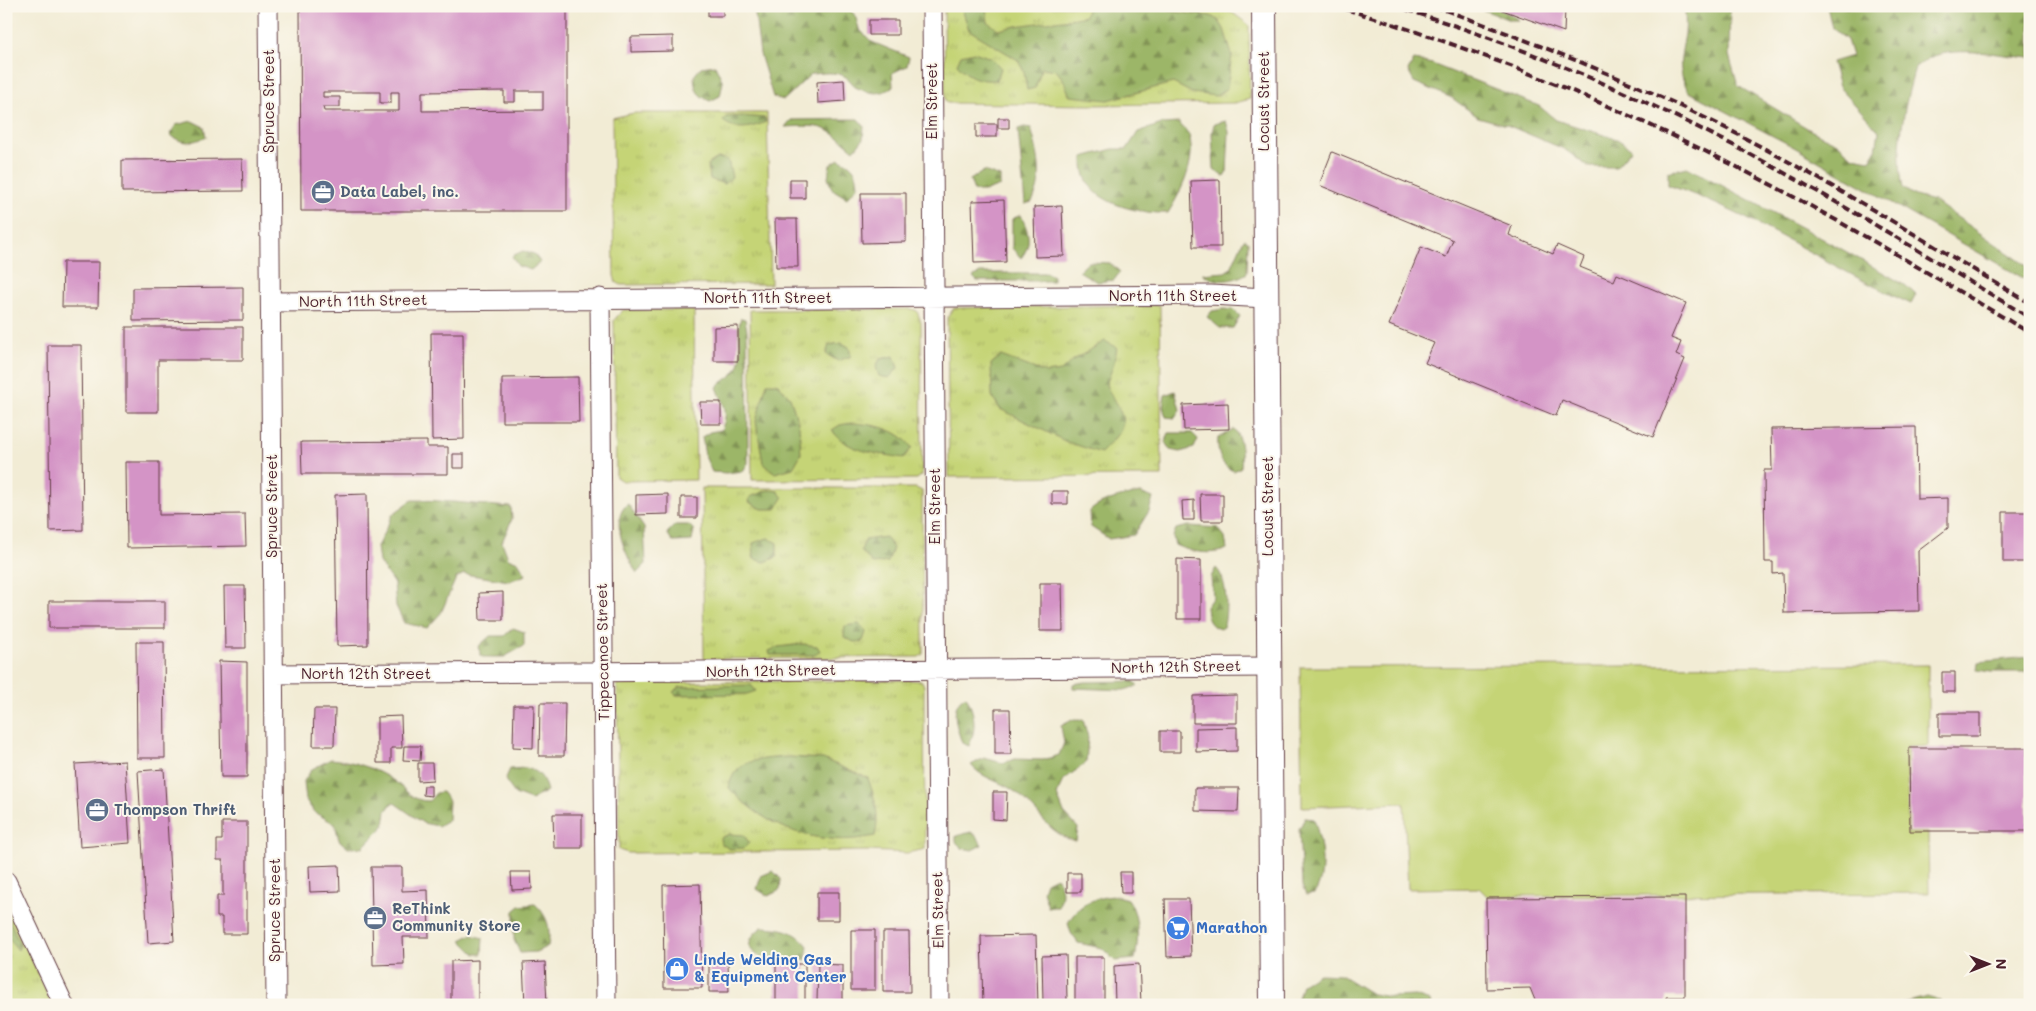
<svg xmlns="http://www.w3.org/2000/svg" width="2036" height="1011" font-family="Mali,sans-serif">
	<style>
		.grass { fill: url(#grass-tufts); stroke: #887a50 }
		.forest { fill: url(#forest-firs); stroke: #736a49 }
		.pitch { fill: #c5d476; stroke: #887a50 }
		.building { fill: #d494c6; fill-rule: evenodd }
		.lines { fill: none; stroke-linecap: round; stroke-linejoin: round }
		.minor-casing { stroke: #633e44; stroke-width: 21 }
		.tertiary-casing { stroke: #633e44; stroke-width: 26 }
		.minor { stroke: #fff; stroke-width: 19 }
		.tertiary { stroke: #fff; stroke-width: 24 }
		.rail { stroke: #4a1f2b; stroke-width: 4; stroke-dasharray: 8 4; stroke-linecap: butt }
		.labels { text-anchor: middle; stroke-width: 4; stroke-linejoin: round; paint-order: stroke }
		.street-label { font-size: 15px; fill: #4a1f2b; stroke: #fbf7ec }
		.service-label { font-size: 15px; font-weight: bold; fill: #4e5e75; stroke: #fbf7ec; text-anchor: start }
		.shop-label { font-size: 15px; font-weight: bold; fill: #366cbe; stroke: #fbf7ec; text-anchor: start }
	</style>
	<defs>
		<pattern id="grass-tufts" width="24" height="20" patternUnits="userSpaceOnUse" patternTransform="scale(1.25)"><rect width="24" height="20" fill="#c5d476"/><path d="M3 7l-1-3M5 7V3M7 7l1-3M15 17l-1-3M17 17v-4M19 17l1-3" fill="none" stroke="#abb666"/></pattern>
		<pattern id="forest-firs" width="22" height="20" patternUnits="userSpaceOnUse" patternTransform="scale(1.25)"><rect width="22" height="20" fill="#9cb667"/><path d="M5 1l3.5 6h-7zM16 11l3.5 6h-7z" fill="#819355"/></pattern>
	</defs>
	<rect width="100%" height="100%" fill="#fbf7ec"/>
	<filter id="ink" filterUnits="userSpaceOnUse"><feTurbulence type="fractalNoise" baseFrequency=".02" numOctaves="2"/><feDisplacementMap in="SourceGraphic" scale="10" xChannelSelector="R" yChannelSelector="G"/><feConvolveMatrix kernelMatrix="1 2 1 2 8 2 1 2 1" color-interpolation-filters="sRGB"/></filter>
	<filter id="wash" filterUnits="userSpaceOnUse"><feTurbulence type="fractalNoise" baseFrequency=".0096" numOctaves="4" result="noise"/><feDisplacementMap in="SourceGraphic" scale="20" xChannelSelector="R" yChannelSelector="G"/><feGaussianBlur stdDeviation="1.12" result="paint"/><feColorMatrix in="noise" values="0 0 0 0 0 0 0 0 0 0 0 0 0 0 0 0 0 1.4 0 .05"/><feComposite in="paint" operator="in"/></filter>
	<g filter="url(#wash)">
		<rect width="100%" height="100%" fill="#f2ecd5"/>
		<path class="grass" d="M944 6H1215L1230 11 1249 25 1250 99 1235 103 1092 105 947 103 945 99Z
			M634 113H767L771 284 621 285 616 282 614 276 612 118Z
			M1160 305 1162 476 949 477 947 318 954 308Z
			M912 309 917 311 921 322 922 475 917 479 752 480 750 310Z
			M623 310H694L696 480 622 481 616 477 614 320Z
			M702 488H916L922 491 923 654 919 657 704 659Z
			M909 680 922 681 924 686 925 849 907 853 869 851 628 853 619 850 617 686 619 683Z
			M6 902 52 1005H6Z"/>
		<path class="forest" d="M754 6H845L855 15 859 29 872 42 909 57 907 66 892 73 893 86C880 97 870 93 855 87 844 69 830 73 811 74L784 100 773 97 760 54Z
			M961 6H986L988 22 999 30C1027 22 1056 23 1085 16L1088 6H1159L1170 11 1211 16 1219 21 1224 29 1232 55 1227 88 1216 96 1192 93 1173 83 1108 100 1070 96 1063 79 1056 70 1042 68 1035 88 1027 90 1024 72 1018 60 969 30Z
			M1473 6C1487 6 1507 10 1518 20H1510Z
			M1685 6H1730L1729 55 1738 86 1812 131 1837 143 1853 157 1870 160 1876 150 1879 131 1839 87 1832 62 1852 56 1847 40 1832 28 1827 6H2030V58C1999 55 1960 46 1931 57 1925 60 1920 65 1915 68 1904 107 1895 149 1903 188L1915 196 1934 201 2030 268V282L1792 146 1689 92C1676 70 1681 57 1685 34 1686 25 1685 15 1685 6Z
			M974 52 991 58 1001 68 997 80C979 81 969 78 957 64L961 55Z
			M1414 60 1432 64 1539 106 1556 120 1617 139 1632 149 1616 167H1589L1564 149 1507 125 1478 117 1452 98 1414 82 1408 71Z
			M715 65 723 82 720 96 710 101C697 95 695 91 694 76L701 67Z
			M742 116 765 118 766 122C750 128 737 132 723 121L726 117Z
			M858 119 864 126 863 139 854 150C824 125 824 125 785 127L791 120Z
			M192 121 204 127 206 137C193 142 182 146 170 134L176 125Z
			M1226 121 1229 132 1227 172 1224 177 1214 170 1212 133 1214 124Z
			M1179 123C1182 127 1187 131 1189 135 1197 161 1181 192 1168 213 1142 214 1094 205 1085 176 1083 170 1083 162 1083 157L1113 149H1127L1138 132 1162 124Z
			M1024 127 1031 128C1038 154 1045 177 1032 202L1025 204 1018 129Z
			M718 158 728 160 732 177 724 184 710 179 708 164Z
			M839 159C854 165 857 171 858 186L847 198 832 189 828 178 830 165Z
			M1687 167 1838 247 1905 285 1916 295 1911 304C1829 267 1753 214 1668 185V172Z
			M984 171 1000 177V186L986 191H974L970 180Z
			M1021 215C1028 231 1033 243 1021 258L1012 248V219Z
			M1244 239 1248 241 1247 273C1233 282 1216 283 1202 274L1225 272 1231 268Z
			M523 251 534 254 540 262 531 270 518 266 512 256Z
			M1089 262 1110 263 1120 272 1114 280 1097 282 1079 271Z
			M980 273H1047L1053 276V281H977L973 277Z
			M1224 309 1234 310 1240 316 1233 328H1220L1207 317 1212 311Z
			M741 318 745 319 747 331 748 463 743 471 726 473 712 472 705 456 702 437 710 432 721 430C730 412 723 404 717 387 722 381 730 378 735 372 748 355 734 334 741 318Z
			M1105 341 1117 348 1113 366 1106 385C1125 424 1134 418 1101 453L1067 442 1000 409 992 396 991 364 1001 356 1046 373 1061 371 1072 361Z
			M842 343 849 347 851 356 838 361 826 354 829 345Z
			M894 356 898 368 889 378 879 376 876 367 880 359Z
			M767 383H777L790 397 799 426 801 454 793 468 775 473 763 463 756 421Z
			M1175 391 1180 410 1175 418 1166 417 1163 407 1165 395Z
			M851 423C872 424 899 428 912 448L903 458C878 453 848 453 832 430L840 425Z
			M1234 429C1242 440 1242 454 1241 467L1234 471C1220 466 1217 452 1218 438Z
			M1169 433H1192L1198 439 1194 448 1180 452 1170 450 1165 442Z
			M768 490 778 491 783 498 776 509H762L749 502 750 497Z
			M1140 493 1153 498 1149 511 1134 535 1109 539 1091 527 1090 511C1102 500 1123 496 1140 493Z
			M412 500C445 500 478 505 511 507L512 519 502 542 508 558 518 562 526 575 509 581 464 574 456 578 441 613 427 628 404 623 396 606 394 584 379 562 377 547 393 514Z
			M628 504 644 528 646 564 637 573C627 558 608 518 628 504Z
			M675 525H689L694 530 692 541 673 542 667 533Z
			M1189 526 1218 528 1225 537 1227 549C1212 556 1190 552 1175 545L1173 537 1176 529Z
			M885 537 893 548 888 562 873 564 861 551 865 540Z
			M768 538 777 543V557L765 562 754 559 753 543Z
			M1216 568C1228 580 1227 609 1224 626L1220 629C1208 626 1207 617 1206 607L1213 597 1211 577Z
			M859 624 866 632 863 641 854 642 844 637 845 626Z
			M513 628 524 632V646L504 657H482L478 647 490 636H504Z
			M802 644 817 646 820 651 814 655H770L769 651 778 647Z
			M2030 657V672H1991L1977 670 1978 662Z
			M1134 681 1138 686 1124 690 1073 688V684L1085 682Z
			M751 685 756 691 747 694 676 695 673 692 680 687Z
			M966 696C975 713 977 728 969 746L962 743C957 728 948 705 966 696Z
			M1072 720H1083L1088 737 1086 763 1063 780 1057 795 1064 813 1078 828 1076 841C1049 836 1036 806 1014 791 1000 781 981 778 971 765L984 758 1003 763 1015 759 1043 760 1059 755 1064 743 1061 726Z
			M790 757 823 759 868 778C875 798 880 815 875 836 821 848 766 829 729 788 733 757 765 759 790 757Z
			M331 759C354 761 375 768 394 781 407 790 411 801 429 801L436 793 442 792 449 801 448 820 438 826 423 823 393 802 386 811 384 826 363 847 348 848 339 840 335 824 314 812 306 800 304 781 312 769Z
			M526 768C540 771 543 777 547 791L531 800 515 794 505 780 510 769Z
			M1305 818 1314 819C1321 841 1328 874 1314 894L1306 895 1302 886 1299 829Z
			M971 832 978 838 982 845 972 850 962 848 956 842V836Z
			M730 834 744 835 749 843 744 848 730 849 721 844 720 838Z
			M773 871 781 879 780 890 768 896 757 889 761 876Z
			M1056 877C1064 887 1063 897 1058 907H1048L1043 891 1046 882Z
			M1116 896 1128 899C1139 914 1139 941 1135 959L1115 961 1102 948 1078 943 1071 933 1068 923C1079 903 1095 897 1116 896Z
			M535 904C548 916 551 929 548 946L536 952 520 953 514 940V911L520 906Z
			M6 911 20 945 18 950 6 935Z
			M762 927C783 928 795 930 808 946L806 960C797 960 787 962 778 961 754 958 737 946 762 927Z
			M471 935 483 938 482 954H475L461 940Z
			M1319 974 1341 975 1372 994 1391 997 1415 996 1430 1001 1431 1005H1299L1297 1001 1302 984Z
			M1927 997 1940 1001 1942 1005H1897Z"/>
		<path class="pitch" d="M1928 665V746L1907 747 1908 833H1928L1929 893 1487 896 1479 888 1408 889 1404 803 1302 807 1300 667Z"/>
		<g id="blocks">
			<path class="building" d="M300 6H567V211H301ZM504 91V102H515V91H543V110L422 111V92ZM323 92H380V103H391V92H399V111H324L323 107H340V97H323Z
				M708 6H723V16H708Z
				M1491 6H1558L1565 9 1564 32Z
				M869 20H898V35H869Z
				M673 36V51L631 52V37Z
				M844 80 845 101 818 103 817 82Z
				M998 118H1009V128H998Z
				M976 124H997V137H976Z
				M1332 152 1512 226 1509 235 1553 254 1557 245 1584 257 1580 267 1614 281 1617 274 1686 303 1671 338 1681 342 1676 355 1685 359 1653 437 1562 400 1556 416 1425 363 1434 343 1389 325 1421 247 1446 257 1453 240 1319 185Z
				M242 159 243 191 122 192V160Z
				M790 179H805V198H790Z
				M1220 180 1221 247H1193L1191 181Z
				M861 193H906V242L862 243Z
				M1004 200 1006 262 974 263 972 201Z
				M1062 206 1064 256 1035 257 1034 207Z
				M775 219H797L798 267H776Z
				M63 262H99L98 307H62Z
				M243 287V320L133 321V288Z
				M738 326V361H714V327Z
				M126 327H243V360H158V412H126Z
				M431 333H463L464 439 432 440Z
				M48 345H81L83 530 50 531Z
				M578 377 579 422H502V378Z
				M700 402H721V424H701Z
				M1228 403 1229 429 1184 430 1183 405Z
				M1916 427 1917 499 1948 498V528L1918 551 1919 611 1784 613 1783 573 1773 574V562H1765L1764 470H1772L1771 429Z
				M427 441V447H448V474H302L301 442Z
				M453 454H464V468H453Z
				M126 462H159V515L245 514 246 546 127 548Z
				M1052 491H1068V504H1052Z
				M367 494 368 645 337 646 335 495Z
				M668 494V514L636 515V495Z
				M1200 494H1223V521H1201Z
				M681 497H697V518H681Z
				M1194 500V520H1183L1182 501Z
				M2003 512H2030V562H2003Z
				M1177 559 1201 560V619H1177Z
				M1040 583H1062L1063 631H1040Z
				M224 586H245L246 648H225Z
				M503 592V620H480L479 593Z
				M49 601H165V628H49Z
				M136 642H164L165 758H137Z
				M219 661 247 662V777H221Z
				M1942 672H1955V692H1942Z
				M1237 695V723H1193V696Z
				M540 703H565L564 756H539Z
				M514 705H534L533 748 513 747Z
				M314 709H335L334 746H313Z
				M995 709H1010L1011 754H995Z
				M1939 713H1980V736H1939Z
				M401 716 402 748H391V763H377V717Z
				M1237 727V751L1196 752V728Z
				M1160 731H1180V752H1160Z
				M404 746H421L420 761 403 760Z
				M1909 748H2027V831H1910Z
				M125 761 130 843 80 847 75 764Z
				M418 763H432L433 780 418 781Z
				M164 769 174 941 148 943 138 771Z
				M424 786H431V796L423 795Z
				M1195 788H1239L1238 812 1195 811Z
				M993 792H1007L1006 820 993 819Z
				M553 814H582V848H554Z
				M222 822H247V934H222V917H217V896H223V860H217V840H222Z
				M339 865 340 891 310 892 309 866Z
				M371 867H402V891L428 890 429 937H403L404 964 373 965Z
				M511 872H531L532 889 512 890Z
				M1120 872H1131V893H1121Z
				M1067 873H1081V892H1067Z
				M700 884 702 988H664L663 885Z
				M817 892H839V920H817Z
				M1685 897V997H1666V1005H1537L1530 988 1487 989 1486 898Z
				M1165 899H1189L1191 956 1167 957Z
				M851 930H875V990H851Z
				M883 932H909L910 992H883Z
				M1036 935 1038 1005H983L981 936Z
				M1066 955 1067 1001 1043 1002 1042 956Z
				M1075 957H1104V1003H1075Z
				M478 960V1002L451 1003V961Z
				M545 962 547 1005H525L523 963Z
				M709 964H728L729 992H709Z
				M776 964H805V1005H776Z
				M818 964 843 965V1001H817Z
				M1139 964 1141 1003 1115 1005 1114 966Z"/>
		</g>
	</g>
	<g filter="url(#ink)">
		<use href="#blocks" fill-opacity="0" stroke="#633e44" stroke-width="1"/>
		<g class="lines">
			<g class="minor-casing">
				<path id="minor" d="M268 6 276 1005
					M932 6 939 1005
					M600 298 606 1005
					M271 302 1211 295 1266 298
					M274 674 1269 667
					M6 881 64 1005"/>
			</g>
			<g class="tertiary-casing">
				<path id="tertiary" d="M1264 6 1272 1005"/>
			</g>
			<use href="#minor" class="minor"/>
			<use href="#tertiary" class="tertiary"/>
			<path class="rail" d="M1335 6C1473 47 1608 102 1737 167 1837 218 1933 276 2030 333
				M1395 6C1516 44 1635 93 1746 152 1843 204 1936 261 2030 318
				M1434 6C1543 46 1652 88 1754 143 1848 193 1938 249 2030 303"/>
		</g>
	</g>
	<defs>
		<g id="office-disc" transform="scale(1.25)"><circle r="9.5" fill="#5c6f8a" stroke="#fbf7ec"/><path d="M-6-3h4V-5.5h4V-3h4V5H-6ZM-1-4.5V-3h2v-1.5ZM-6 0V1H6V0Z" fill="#fff"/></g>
		<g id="supermarket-disc" transform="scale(1.25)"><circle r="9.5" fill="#3f7fe0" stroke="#fbf7ec"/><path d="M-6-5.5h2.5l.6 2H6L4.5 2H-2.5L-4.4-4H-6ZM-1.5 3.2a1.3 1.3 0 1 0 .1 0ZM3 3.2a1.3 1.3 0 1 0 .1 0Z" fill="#fff"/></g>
		<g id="shop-disc" transform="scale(1.25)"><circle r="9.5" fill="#3f7fe0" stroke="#fbf7ec"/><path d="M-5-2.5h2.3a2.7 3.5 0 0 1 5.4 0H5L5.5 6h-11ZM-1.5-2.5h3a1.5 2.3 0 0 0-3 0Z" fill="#fff"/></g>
	</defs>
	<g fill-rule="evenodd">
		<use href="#office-disc" x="323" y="192"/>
		<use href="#office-disc" x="97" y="810"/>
		<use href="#office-disc" x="375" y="918"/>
		<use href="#supermarket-disc" x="1178" y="928"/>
		<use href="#shop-disc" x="677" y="969"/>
	</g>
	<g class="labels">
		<g class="street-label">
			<text transform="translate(269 101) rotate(-90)" y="5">Spruce Street</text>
			<text transform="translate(932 101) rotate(-90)" y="5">Elm Street</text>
			<text transform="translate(1264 101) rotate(-90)" y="5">Locust Street</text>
			<text x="1173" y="301">North 11th Street</text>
			<text x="768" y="303">North 11th Street</text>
			<text transform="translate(363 301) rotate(-1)" y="5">North 11th Street</text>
			<text transform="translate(272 506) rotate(-90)" y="5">Spruce Street</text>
			<text transform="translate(935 506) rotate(-90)" y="5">Elm Street</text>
			<text transform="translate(1268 506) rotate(-90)" y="5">Locust Street</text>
			<text transform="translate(603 652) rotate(-91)" y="5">Tippecanoe Street</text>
			<text transform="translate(1176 667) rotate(-1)" y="5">North 12th Street</text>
			<text transform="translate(771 671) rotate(-1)" y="5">North 12th Street</text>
			<text x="366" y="679">North 12th Street</text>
			<text transform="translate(275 910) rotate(-90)" y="5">Spruce Street</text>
			<text transform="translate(938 910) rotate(-91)" y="5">Elm Street</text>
		</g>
		<g class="service-label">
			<text x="340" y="197">Data Label, inc.</text>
			<text x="114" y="815">Thompson Thrift</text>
			<text x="392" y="914">ReThink<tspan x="392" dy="17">Community Store</tspan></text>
		</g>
		<g class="shop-label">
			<text x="1196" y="933">Marathon</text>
			<text x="694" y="965">Linde Welding Gas<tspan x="694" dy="17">&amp; Equipment Center</tspan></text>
		</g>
	</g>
	<rect width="2036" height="1011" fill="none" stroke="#fbf7ec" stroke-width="25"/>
	<g transform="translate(1988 964) rotate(90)" stroke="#fbf7ec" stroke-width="4" paint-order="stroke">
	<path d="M0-4L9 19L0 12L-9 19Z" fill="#4a1f2b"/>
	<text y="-8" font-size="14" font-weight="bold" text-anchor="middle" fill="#4a1f2b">N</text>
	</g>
</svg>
